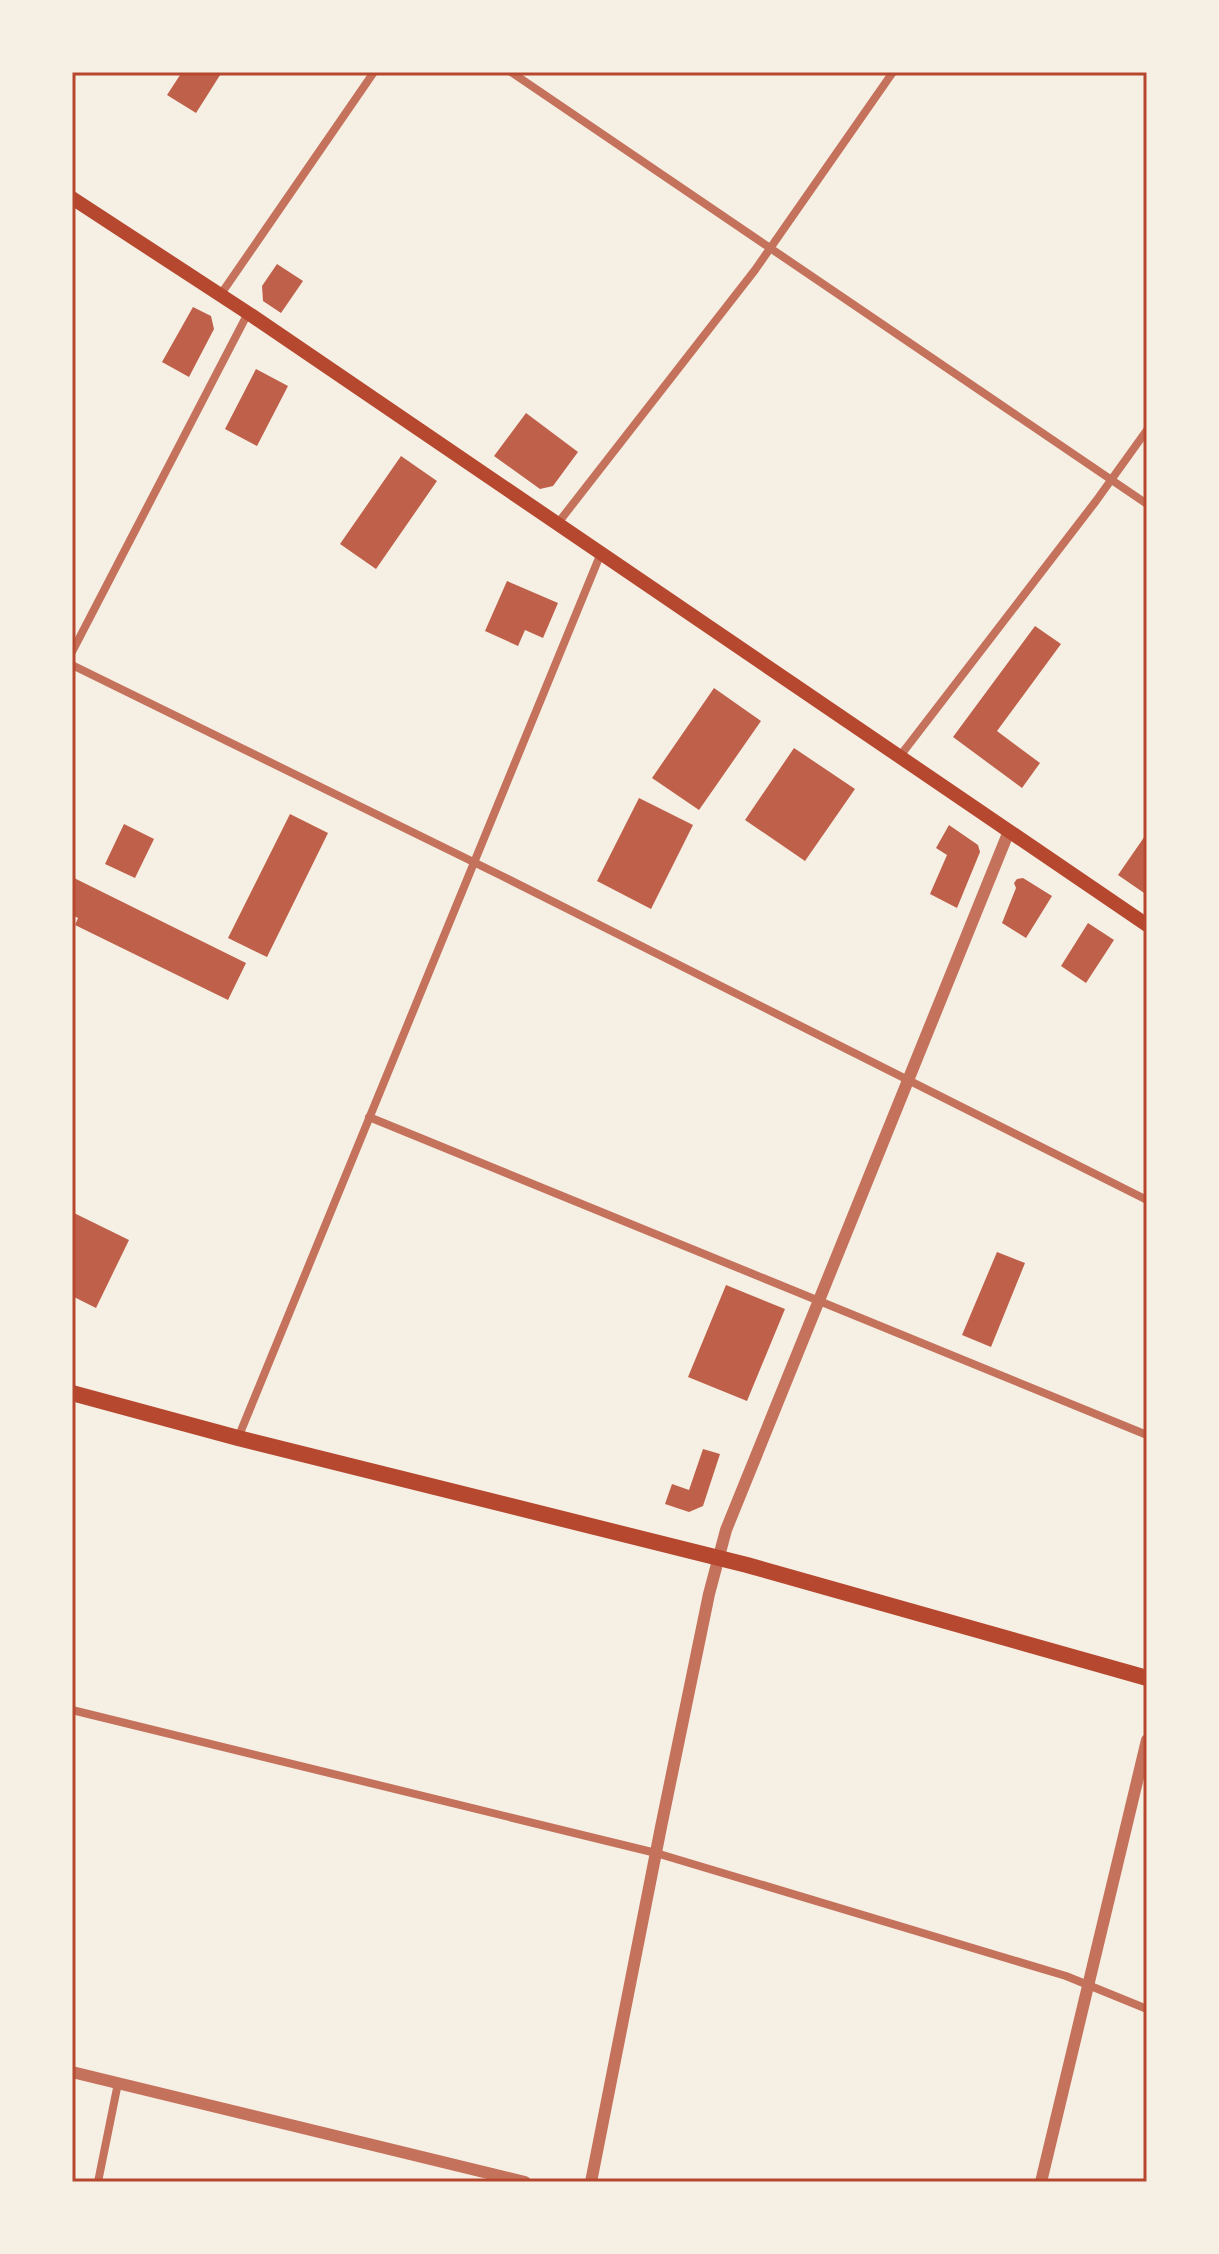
<svg xmlns="http://www.w3.org/2000/svg" width="1219" height="2254" font-family="Figtree,sans-serif">
	<style>
		.building { fill: #bf614a }
		.lines { fill: none; stroke-linecap: round; stroke-linejoin: round }
		.minor { stroke: #c5725c; stroke-width: 8 }
		.tertiary { stroke: #c5725c; stroke-width: 12 }
		.secondary { stroke: #b5482f; stroke-width: 14 }
		.primary { stroke: #b5482f; stroke-width: 16 }
		.neatline { fill: none; stroke: #b5482f; stroke-width: 3 }
	</style>
	<rect width="100%" height="100%" fill="#f6efe4"/>
	<path class="building" d="M182 72H222L196 113 167 95Z
		M277 264 303 281 281 313 263 301 262 286Z
		M193 307 211 316 214 329 189 377 162 362Z
		M256 369 288 386 257 446 225 429Z
		M526 413 578 452 553 486 540 489 494 456Z
		M401 456 437 481 376 569 340 544Z
		M507 581 558 603 543 638 525 630 518 646 485 631Z
		M1035 626 1061 644 997 731 1040 763 1022 788 953 737Z
		M714 688 761 721 699 810 652 778Z
		M794 748 855 789 805 861 745 820Z
		M639 798 693 825 651 909 597 881Z
		M290 814 328 833 267 957 228 938Z
		M124 824 154 839 135 878 105 864Z
		M949 825 978 845 980 852 957 908 930 894 947 855 936 848Z
		M1147 833V895L1118 875Z
		M72 877 246 963 228 1000 75 925 78 918 72 915Z
		M1023 878 1052 896 1026 938 1002 923 1016 888 1014 883 1017 879Z
		M1088 923 1114 940 1086 983 1061 966Z
		M72 1212 129 1240 96 1308 72 1296Z
		M997 1252 1025 1263 991 1347 962 1335Z
		M726 1285 785 1309 747 1401 688 1377Z
		M703 1449 720 1454 703 1506 689 1512 665 1504 672 1484 689 1490Z"/>
	<g class="lines">
		<path class="minor" d="M511 72 1147 504
			M221 294 374 72
			M558 523 755 270 893 72
			M72 652 248 313
			M72 665 502 876 1147 1200
			M900 756 1096 501 1147 430
			M369 1117 1147 1435
			M238 1438 601 553
			M72 1710 656 1853 1066 1976 1147 2009
			M98 2182 118 2083"/>
		<path class="tertiary" d="M72 2072 525 2182
			M591 2182 661 1827 709 1594 726 1530 1009 831
			M1041 2182 1147 1740"/>
		<path class="secondary" d="M72 198 248 313 1147 925"/>
		<path class="primary" d="M72 1393 238 1438 747 1565 1147 1678"/>
	</g>
	<rect width="1219" height="2254" fill="none" stroke="#f6efe4" stroke-width="148"/>
	<rect x="74" y="74" width="1071" height="2106" class="neatline"/>
</svg>
